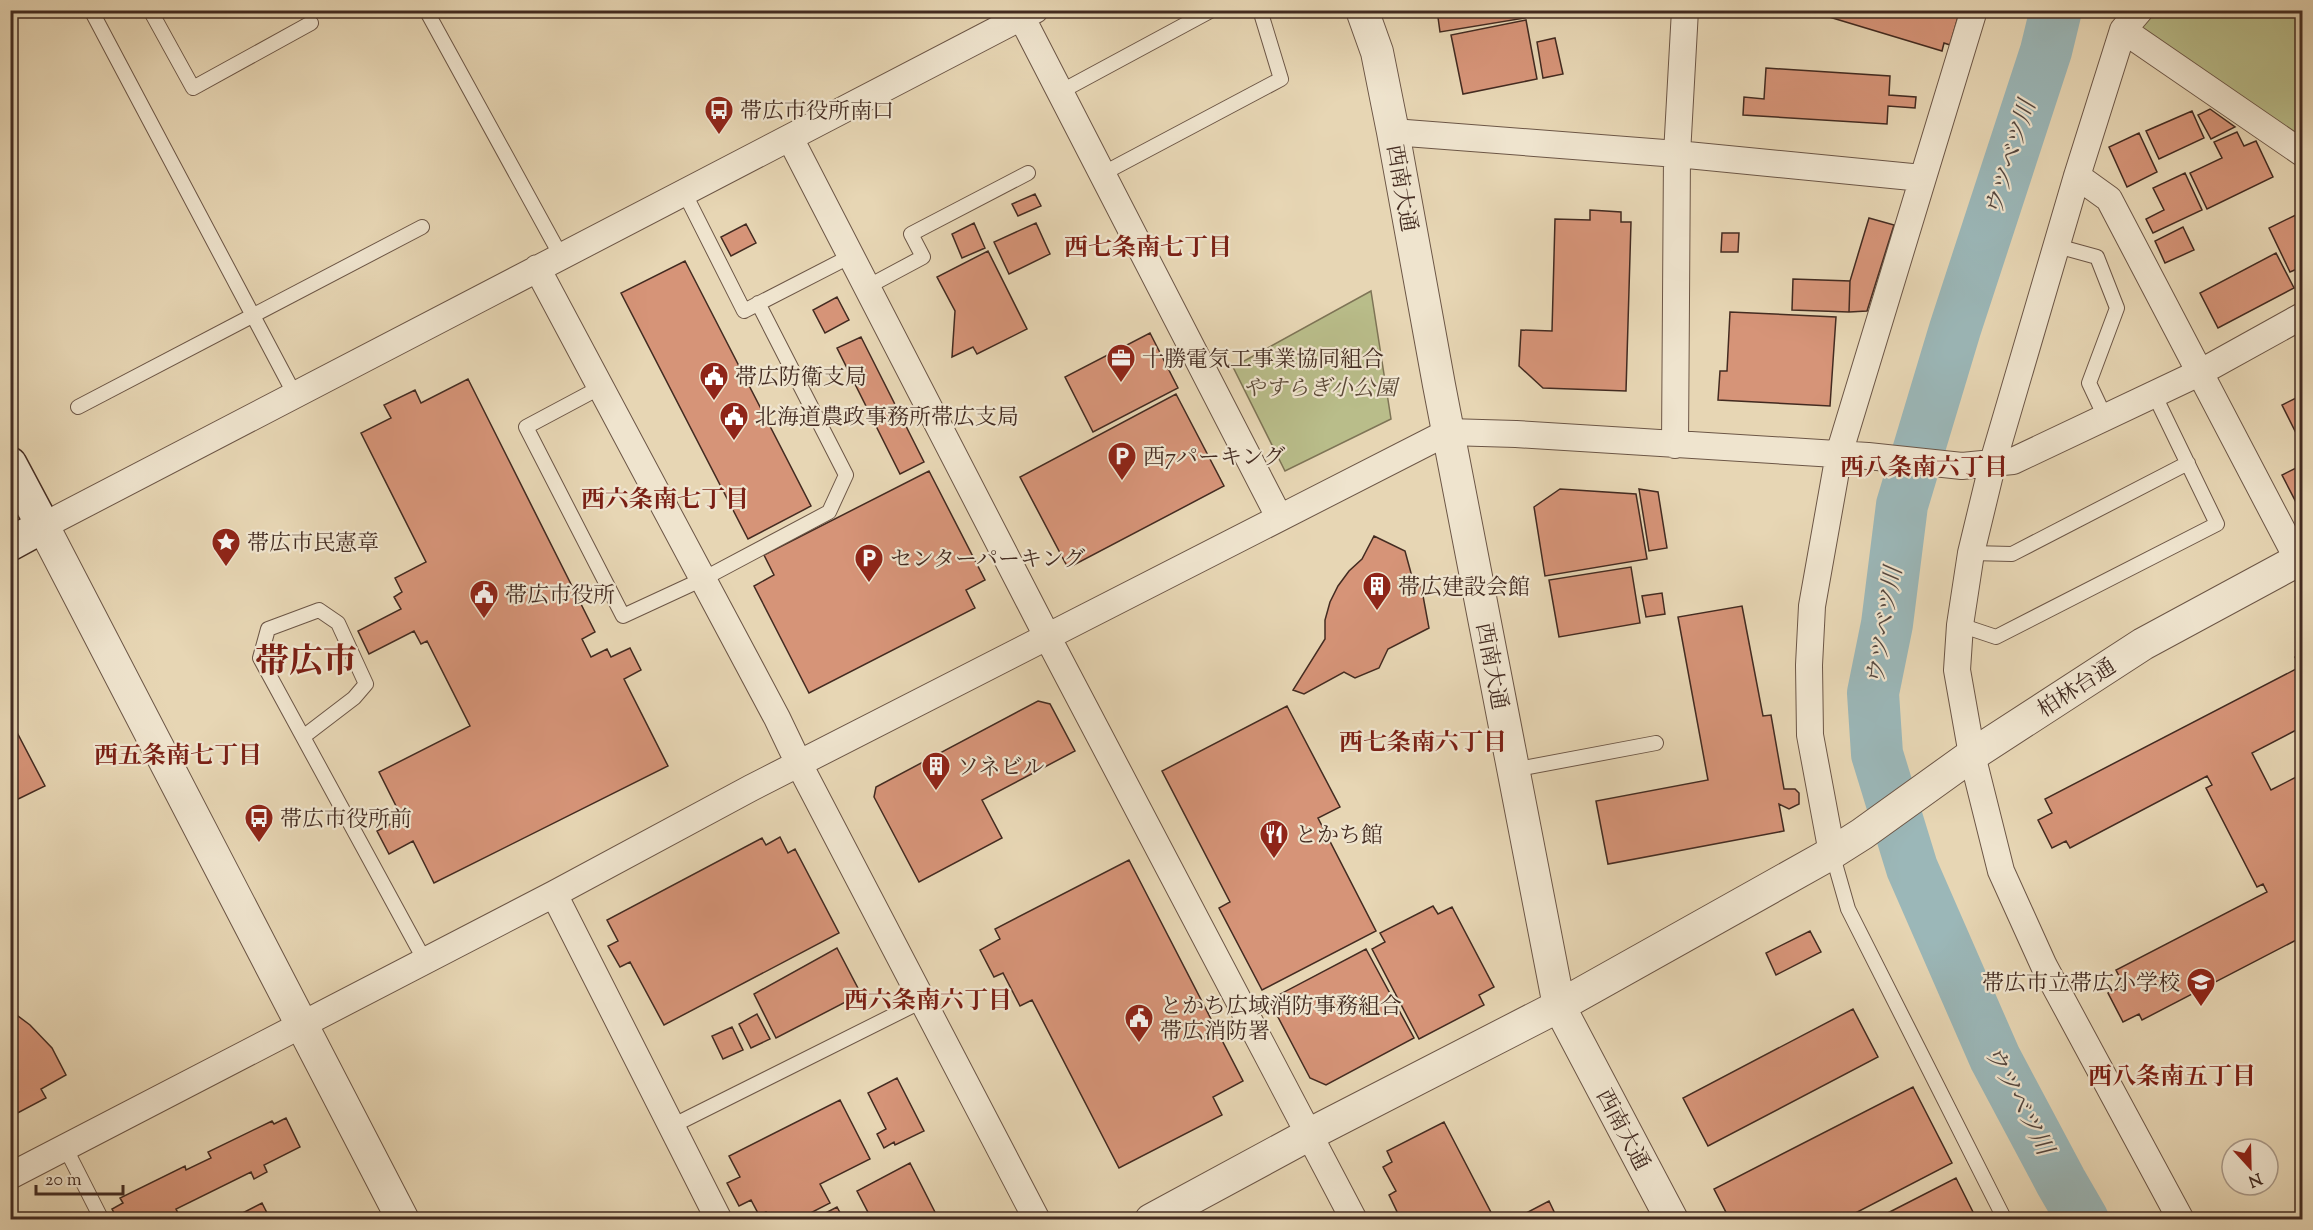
<svg xmlns="http://www.w3.org/2000/svg" width="2313" height="1230" font-family="'Sorts Mill Goudy','Noto Serif JP',serif">
	<style>
		.green { fill: #b9bd8a; stroke: #7e7456; stroke-width: 1.5 }
		.lines { fill: none; stroke-linecap: round; stroke-linejoin: round }
		.river { stroke: #9bb7b8; stroke-width: 52 }
		.building { fill: #d69478; stroke: #432b21; stroke-width: 1.5 }
		.service-casing { stroke: #6c5646; stroke-width: 16 }
		.minor-casing { stroke: #6c5646; stroke-width: 28 }
		.tertiary-casing { stroke: #6c5646; stroke-width: 34 }
		.secondary-casing { stroke: #432b21; stroke-width: 36 }
		.service { stroke: #efe4ce; stroke-width: 14 }
		.minor { stroke: #efe4ce; stroke-width: 26 }
		.tertiary { stroke: #efe4ce; stroke-width: 32 }
		.secondary { stroke: #efe4ce; stroke-width: 33 }
		.labels { text-anchor: middle; stroke-width: 4.5; stroke-linejoin: round; paint-order: stroke }
		.poi-label { font-size: 22px; fill: #432b21; stroke: #efe4ce; text-anchor: start }
		.street-label { font-size: 22px; fill: #432b21; stroke: #efe4ce }
		.park-label { font-size: 22px; font-style: italic; fill: #5b4836; stroke: #efe4ce }
		.water-label { font-size: 24px; font-style: italic; fill: #55473f; stroke: #efe4ce }
		.neighbourhood-label { font-size: 24px; font-weight: bold; fill: #7a1f14; stroke: #efe4ce }
		.town-label { font-size: 34px; font-weight: bold; fill: #7a1f14; stroke: #efe4ce }
	</style>
	<rect width="100%" height="100%" fill="#e7d6b4"/>
	<filter id="stains"><feTurbulence type="fractalNoise" baseFrequency=".00333" numOctaves="4"/><feColorMatrix values="0 0 0 0 .2 0 0 0 0 .09 0 0 0 0 .02 0 0 0 .5 -.17"/></filter>
	<radialGradient id="worn" r=".72"><stop offset=".6" stop-color="#630" stop-opacity="0"/><stop offset="1" stop-color="#630" stop-opacity=".3"/></radialGradient>
	<path class="green" d="M2108 11H2302V147Z
		M1371 291 1391 419 1285 471 1233 367Z"/>
	<g class="lines">
		<path class="river" d="M2056 10 2046 51 1955 329 1902 505 1887 624 1873 693 1877 754 1912 868 1995 1058 2061 1182 2083 1220"/>
	</g>
	<path class="building" d="M1437 10H1523L1525 18 1440 32Z
		M1806 10H1960L1950 45 1944 43 1942 51Z
		M1526 20 1537 79 1463 94 1451 35Z
		M1555 38 1563 74 1543 78 1537 42Z
		M1766 68 1890 76 1889 95 1916 97 1915 108 1888 106 1887 124 1743 115 1744 97 1764 99Z
		M2210 109 2235 127 2211 139 2198 115Z
		M2192 111 2204 138 2159 159 2146 131Z
		M2237 132 2244 146 2256 141 2273 177 2207 209 2190 173 2222 158 2214 142Z
		M2139 133 2157 172 2127 187 2109 147Z
		M2185 173 2202 210 2153 233 2146 219 2164 210 2153 188Z
		M1035 194 1041 206 1018 216 1012 204Z
		M1590 210 1621 212V222H1631L1626 391 1543 388 1519 366 1521 330 1552 331 1555 219 1590 220Z
		M2302 212V278L2297 269 2290 272 2269 228Z
		M1869 218 1894 225 1867 311 1849 312 1850 281Z
		M974 223 985 248 962 258 952 234Z
		M1036 223 1050 254 1009 274 994 242Z
		M746 224 756 243 731 256 721 237Z
		M2183 227 2194 250 2165 263 2155 241Z
		M1722 233H1739L1738 252H1721Z
		M988 251 1027 329 977 354 973 347 952 357 955 311 937 277Z
		M2276 253 2294 288 2218 328 2200 293Z
		M685 261 811 506 748 539 621 293Z
		M1793 279 1850 281 1849 312 1792 310Z
		M837 297 849 320 825 333 813 310Z
		M1730 312 1836 317 1830 406 1718 400 1720 371H1727Z
		M1150 333 1178 388 1093 432 1065 377Z
		M861 337 924 462 900 474 837 348Z
		M468 379 595 632 582 639 591 657 607 649 611 657 630 648 641 670 624 679 668 766 434 883 413 841 389 854 377 831 402 818 379 772 470 726 427 641 421 644 414 631 369 654 358 631 401 609 394 597 402 592 395 578 426 562 361 433 391 418 384 405 415 390 421 403Z
		M1176 394 1224 486 1068 568 1020 477Z
		M2302 395V445L2282 405Z
		M2302 465V507L2299 508 2282 475Z
		M929 471 985 580 966 590 975 608 809 693 754 586 774 575 764 555Z
		M1560 489 1636 494 1647 559 1545 576 1534 507Z
		M1639 489 1658 492 1667 548 1649 551Z
		M1374 536 1405 551 1414 584 1421 585 1429 628 1388 649 1379 668 1355 678 1344 672 1304 694 1293 690 1325 639V620L1330 602 1338 586 1349 571 1362 559Z
		M1631 567 1640 623 1559 637 1549 580Z
		M1662 593 1665 614 1646 617 1642 596Z
		M1742 606 1763 716 1771 715 1784 789H1795L1799 793V804L1789 809 1779 804 1784 831 1608 864 1596 801 1708 780 1678 617Z
		M2302 653V727L2252 753 2271 790 2302 774V937L2142 1020 2139 1014 2123 1022 2108 993 2124 986 2116 970 2267 892 2263 884 2257 887 2206 788 2212 785 2207 776 2070 848 2066 841 2052 848 2038 820 2052 813 2045 799 2300 667 2295 657Z
		M1038 701 1050 704 1075 751 982 800 1002 838 919 882 874 797 876 787Z
		M1287 706 1340 807 1318 818 1376 931 1262 990 1219 908 1230 902 1162 771Z
		M10 719 45 786 10 803Z
		M780 837 788 853 795 849 839 933 664 1025 630 962 620 967 608 946 618 941 607 920 762 838 766 845Z
		M1129 860 1243 1081 1213 1097 1222 1115 1119 1168 1032 1000 1020 1006 1003 973 994 977 980 950 1000 939 995 929Z
		M1433 906 1438 914 1452 907 1494 987 1479 995 1484 1005 1419 1039 1372 949 1385 942 1380 933Z
		M1810 931 1821 952 1776 975 1766 953Z
		M837 948 861 994 776 1038 754 994Z
		M1366 949 1414 1038 1326 1085 1310 1078 1269 1000Z
		M1853 1009 1878 1057 1708 1146 1683 1098Z
		M10 1010 30 1025 52 1048 66 1075 41 1089 46 1098 10 1117Z
		M757 1014 770 1039 751 1048 739 1024Z
		M732 1027 743 1050 723 1059 712 1036Z
		M897 1078 924 1131 895 1145 894 1142 884 1148 877 1134 886 1129 868 1093Z
		M1913 1087 1952 1163 1842 1220H1730L1714 1189Z
		M840 1100 870 1159 820 1184 830 1203 797 1220H770L766 1212 759 1215 751 1200 739 1206 727 1183 740 1177 729 1156Z
		M286 1118 300 1147 264 1165 267 1172 254 1179 251 1172 176 1209 180 1217 174 1220H164L163 1216 157 1220H118L112 1209 123 1203 120 1198 185 1166 186 1170 211 1158 208 1152 272 1121 274 1124Z
		M1444 1122 1495 1220H1401L1389 1195 1396 1191 1383 1167 1392 1162 1387 1151Z
		M910 1163 939 1220H872L857 1191Z
		M1956 1178 1977 1220H1874Z
		M1549 1201 1558 1220H1513Z
		M262 1203 267 1213 254 1220H229Z
		M837 1207 844 1220H812Z"/>
	<g class="lines">
		<g class="service-casing">
			<path id="service" d="M91 10 295 395
				M150 10 193 88 311 23
				M426 10 561 256
				M1060 92 1212 10
				M1102 174 1281 79 1260 10
				M684 192 744 311 851 256
				M2057 246 2097 257 2117 308 2089 383 2105 417
				M867 287 923 257 911 234 1028 173
				M601 387 526 427 623 616 703 579 829 512 846 475 758 303
				M78 407 422 227
				M1971 553 2012 554 2188 463
				M1960 625 1996 637 2217 524 2154 394
				M303 737 354 698 366 684 338 623 319 610 268 629 260 658 425 961
				M1513 770 1656 743
				M1832 853 1848 909 2005 1220
				M672 1126 922 1001
				M65 1147 102 1220"/>
		</g>
		<g class="minor-casing">
			<path id="minor" d="M2140 10 2123 30 2077 176 1993 462 1971 553 1960 625 1957 670 1972 755 2001 871 2044 966 2181 1220
				M1022 18 1279 517
				M2123 30 2302 153
				M1393 132 1677 154 1922 178
				M790 138 1048 638 1354 1220
				M2077 176 2109 199 2298 560
				M537 268 777 718 799 764 1037 1220
				M1675 445 1677 154 1685 10
				M43 526 1035 10
				M1832 853 1810 735 1809 665 1812 606 1839 454 1974 10
				M554 894 719 1220
				M10 1176 554 894 751 788 1448 432 1516 434 1868 456 1962 466 2013 461 2201 372 2302 316"/>
		</g>
		<g class="tertiary-casing">
			<path id="tertiary" d="M1362 10 1377 52 1393 132 1439 385 1559 1006 1672 1220
				M43 526 403 1220
				M1151 1220 1310 1134 1559 1006 1832 853 1862 834 1972 755 2143 644 2302 558"/>
		</g>
		<g class="secondary-casing">
			<path id="secondary" d="M10 464 43 526 10 544"/>
		</g>
		<use href="#service" class="service"/>
		<use href="#minor" class="minor"/>
		<use href="#tertiary" class="tertiary"/>
		<use href="#secondary" class="secondary"/>
	</g>
	<defs>
		<g id="bus-pin" transform="scale(1.5)"><path d="M0 17L-7.5 6A9.5 9.5 0 1 1 7.5 6Z" fill="#8f2418" stroke="#efe4ce"/><path d="M-5-6H5V4H4V6H2V4H-2V6H-4V4H-5ZM-3.5-4V0h7V-4ZM-3.5 1.2v1.5H-2V1.2ZM2 1.2v1.5H3.5V1.2Z" fill="#fff"/></g>
		<g id="office-pin" transform="scale(1.5)"><path d="M0 17L-7.5 6A9.5 9.5 0 1 1 7.5 6Z" fill="#8f2418" stroke="#efe4ce"/><path d="M-6-3h4V-5.5h4V-3h4V5H-6ZM-1-4.5V-3h2v-1.5ZM-6 0V1H6V0Z" fill="#fff"/></g>
		<g id="civic-pin" transform="scale(1.5)"><path d="M0 17L-7.5 6A9.5 9.5 0 1 1 7.5 6Z" fill="#8f2418" stroke="#efe4ce"/><path d="M-.6-6.5H3V-4.5H.6V-3L4-1V1h2V6H-6V1h2V-1L-.6-3ZM-1.2 2.5V6h2.4V2.5Z" fill="#fff"/></g>
		<g id="parking-pin" transform="scale(1.5)"><path d="M0 17L-7.5 6A9.5 9.5 0 1 1 7.5 6Z" fill="#8f2418" stroke="#efe4ce"/><path d="M-3.5-5.5H1a3.5 3.5 0 0 1 0 7H-1V5.5H-3.5ZM-1-3.4V-.6H.8a1.4 1.4 0 0 0 0-2.8Z" fill="#fff"/></g>
		<g id="sight-pin" transform="scale(1.5)"><path d="M0 17L-7.5 6A9.5 9.5 0 1 1 7.5 6Z" fill="#8f2418" stroke="#efe4ce"/><path d="M0-6L1.8-2.2L6-1.7L2.9 1.2L3.7 5.4L0 3.3L-3.7 5.4L-2.9 1.2L-6-1.7L-1.8-2.2Z" fill="#fff"/></g>
		<g id="building-pin" transform="scale(1.5)"><path d="M0 17L-7.5 6A9.5 9.5 0 1 1 7.5 6Z" fill="#8f2418" stroke="#efe4ce"/><path d="M-4-6H4V6H1V3H-1V6H-4ZM-2.5-4.3h1.7v1.8h-1.7ZM.8-4.3h1.7v1.8H.8ZM-2.5-1h1.7V.8h-1.7ZM.8-1h1.7V.8H.8Z" fill="#fff"/></g>
		<g id="restaurant-pin" transform="scale(1.5)"><path d="M0 17L-7.5 6A9.5 9.5 0 1 1 7.5 6Z" fill="#8f2418" stroke="#efe4ce"/><path d="M-5-6h1v4h1v-4h1v4h1v-4h1v5L-1.5 .5V6h-2V.5L-5-1ZM5-6V6H3V1.5H1.5Q1.5-4 5-6Z" fill="#fff"/></g>
		<g id="school-pin" transform="scale(1.5)"><path d="M0 17L-7.5 6A9.5 9.5 0 1 1 7.5 6Z" fill="#8f2418" stroke="#efe4ce"/><path d="M0-5L7-2L0 1L-7-2ZM-4 1L0 2.5L4 1V4Q0 6-4 4Z" fill="#fff"/></g>
	</defs>
	<g fill-rule="evenodd">
		<use href="#bus-pin" x="719" y="110"/>
		<use href="#office-pin" x="1121" y="358"/>
		<use href="#civic-pin" x="714" y="376"/>
		<use href="#civic-pin" x="734" y="416"/>
		<use href="#parking-pin" x="1122" y="456"/>
		<use href="#sight-pin" x="226" y="542"/>
		<use href="#parking-pin" x="869" y="558"/>
		<use href="#building-pin" x="1377" y="586"/>
		<use href="#civic-pin" x="484" y="594"/>
		<use href="#building-pin" x="936" y="766"/>
		<use href="#bus-pin" x="259" y="818"/>
		<use href="#restaurant-pin" x="1274" y="834"/>
		<use href="#school-pin" x="2201" y="982"/>
		<use href="#civic-pin" x="1139" y="1018"/>
	</g>
	<g class="labels">
		<g class="poi-label">
			<text x="740" y="118">帯広市役所南口</text>
			<text x="1142" y="366">十勝電気工事業協同組合</text>
			<text x="735" y="384">帯広防衛支局</text>
			<text x="755" y="424">北海道農政事務所帯広支局</text>
			<text x="1143" y="464">西7パーキング</text>
			<text x="247" y="550">帯広市民憲章</text>
			<text x="890" y="566">センターパーキング</text>
			<text x="1398" y="594">帯広建設会館</text>
			<text x="505" y="602">帯広市役所</text>
			<text x="957" y="774">ソネビル</text>
			<text x="280" y="826">帯広市役所前</text>
			<text x="1295" y="842">とかち館</text>
			<text x="2180" y="990" text-anchor="end">帯広市立帯広小学校</text>
			<text x="1160" y="1013">とかち広域消防事務組合<tspan x="1160" dy="25">帯広消防署</tspan></text>
		</g>
		<g class="street-label">
			<text transform="translate(1403 188) rotate(80)" y="8">西南大通</text>
			<text transform="translate(1493 666) rotate(79)" y="8">西南大通</text>
			<text transform="translate(2076 687) rotate(-33)" y="8">柏林台通</text>
			<text transform="translate(1624 1129) rotate(62)" y="8">西南大通</text>
		</g>
		<g class="park-label">
			<text x="1320" y="395">やすらぎ小公園</text>
		</g>
		<g class="water-label">
			<text transform="translate(2010 158) rotate(-73)" y="8">ウツベツ川</text>
			<text transform="translate(1884 626) rotate(-81)" y="8">ウツベツ川</text>
			<text transform="translate(2019 1100) rotate(62)" y="8">ウツベツ川</text>
		</g>
		<g class="neighbourhood-label">
			<text x="1148" y="255">西七条南七丁目</text>
			<text x="1924" y="475">西八条南六丁目</text>
			<text x="665" y="507">西六条南七丁目</text>
			<text x="1423" y="750">西七条南六丁目</text>
			<text x="178" y="763">西五条南七丁目</text>
			<text x="928" y="1008">西六条南六丁目</text>
			<text x="2172" y="1084">西八条南五丁目</text>
		</g>
		<g class="town-label">
			<text x="306" y="672">帯広市</text>
		</g>
	</g>
	<rect width="2313" height="1230" fill="none" stroke="#e7d6b4" stroke-width="36"/>
	<rect x="12" y="12" width="2289" height="1206" fill="none" stroke="#432b21" stroke-width="3"/>
	<rect x="18" y="18" width="2277" height="1194" fill="none" stroke="#432b21" stroke-width="1.5"/>
	<g transform="translate(2250 1167) rotate(158)"><circle r="28" fill="#efe4ce" stroke="#aa9a89" stroke-width="1.5"/>
	<path d="M0-4.5L10 22L0 15L-10 22Z" fill="#8f2418"/>
	<text y="-9" font-size="16" font-weight="bold" text-anchor="middle" fill="#432b21">N</text>
	</g>
	<path d="M36 1185v9h87v-9" fill="none" stroke="#432b21" stroke-width="3"/>
	<text x="45" y="1185" font-size="18" fill="#432b21" stroke="#efe4ce" stroke-width="4.5" paint-order="stroke">20 m</text>
	<rect width="100%" height="100%" filter="url(#stains)"/>
	<rect width="100%" height="100%" fill="url(#worn)"/>
</svg>
